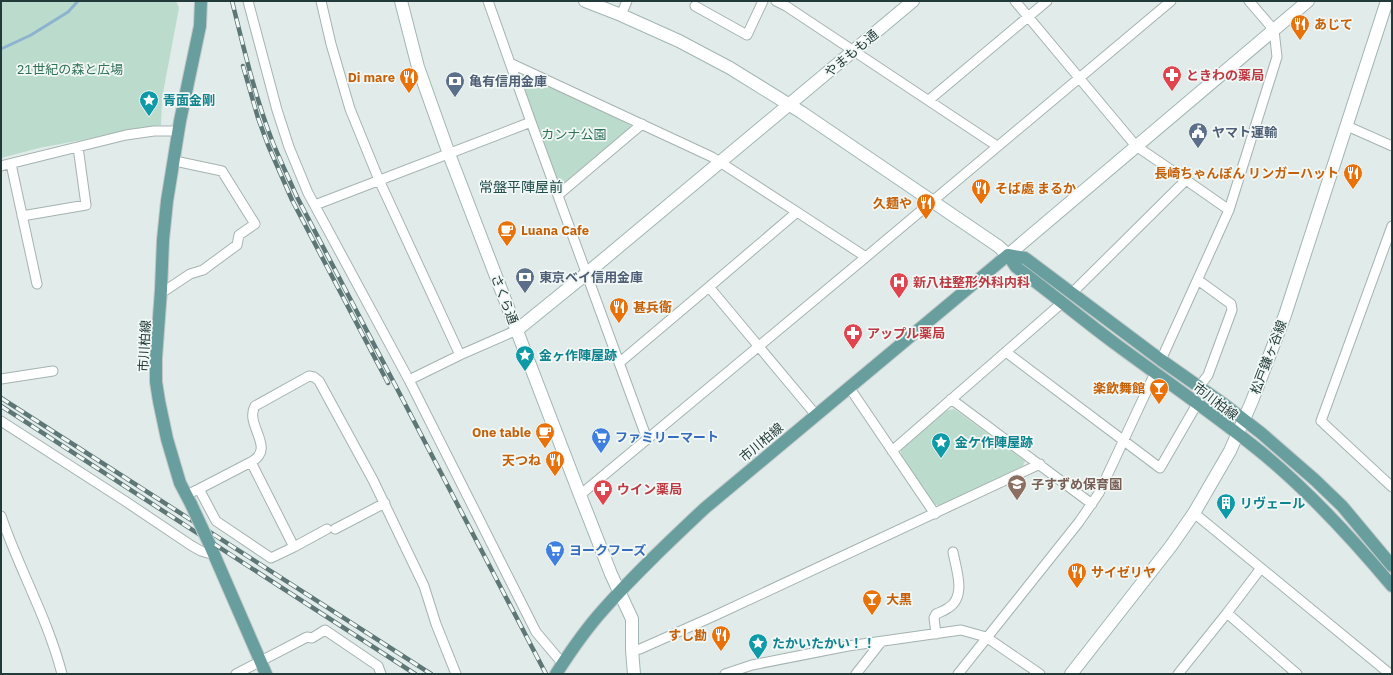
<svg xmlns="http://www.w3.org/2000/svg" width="1393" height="675" font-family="'IBM Plex Sans','Noto Sans JP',sans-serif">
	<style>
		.green { fill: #bbdbcc }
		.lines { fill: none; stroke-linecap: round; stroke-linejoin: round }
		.stream { stroke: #8cb4ce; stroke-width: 3 }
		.street-casing { stroke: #a4b3b1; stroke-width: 11 }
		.secondary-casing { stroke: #a0b6b4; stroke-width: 14 }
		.primary-casing { stroke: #c1c8c8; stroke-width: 14 }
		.street { stroke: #fff; stroke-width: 9 }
		.secondary { stroke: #fff; stroke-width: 12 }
		.primary { stroke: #689e9e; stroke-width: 12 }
		.rail-casing { stroke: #5d7776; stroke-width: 4.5 }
		.rail { stroke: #f2f8f6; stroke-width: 3; stroke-dasharray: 9; stroke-linecap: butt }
		.primary-bridge-casing { stroke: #c1c8c8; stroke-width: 14; stroke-linecap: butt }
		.primary-bridge { stroke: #689e9e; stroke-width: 12 }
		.labels { text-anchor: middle; stroke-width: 3.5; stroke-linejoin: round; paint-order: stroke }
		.food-label { font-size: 13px; font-weight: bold; fill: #c56008; stroke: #f2f8f6; text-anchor: end }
		.street-label { font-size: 13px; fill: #223b3a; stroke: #f2f8f6 }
		.park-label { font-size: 13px; fill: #2f7058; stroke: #f2f8f6 }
		.health-label { font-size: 13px; font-weight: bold; fill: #be3a42; stroke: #f2f8f6; text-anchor: start }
		.service-label { font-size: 13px; font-weight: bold; fill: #4e5e75; stroke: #f2f8f6; text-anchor: start }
		.culture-label { font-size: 13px; font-weight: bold; fill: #0d838f; stroke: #f2f8f6; text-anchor: start }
		.shop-label { font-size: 13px; font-weight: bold; fill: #366cbe; stroke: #f2f8f6; text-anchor: start }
		.education-label { font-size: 13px; font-weight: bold; fill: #785e54; stroke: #f2f8f6; text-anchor: start }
		.neighbourhood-label { font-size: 14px; fill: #1f4c4c; stroke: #f2f8f6 }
	</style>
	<rect width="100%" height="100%" fill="#e1ebe9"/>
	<path class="green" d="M1 1H176L179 8 162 98 161 125 39 148 1 158Z
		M522 75H526L630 125 631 127 565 183 560 184 557 181 520 77Z
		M954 409 1025 461 1023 466 940 506 933 504 901 455V450L945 411Z"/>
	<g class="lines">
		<path class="stream" d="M1 49 31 35 68 12 78 1"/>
		<g class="street-casing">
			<path id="street" d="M248 1 277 110 289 147 308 193 409 380 536 632 563 664
				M321 1 331 44 350 109 379 180 460 355
				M488 1 510 63
				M776 1 786 6 997 146
				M1015 1 1136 146 1186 180
				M695 6 747 35 763 1
				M621 15 627 1
				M929 100 1047 1
				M1347 126 1392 146
				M11 164 37 284
				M1 166 126 135 154 131H179
				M558 195 642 124
				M315 205 531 122
				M797 212 866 257 1171 1
				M22 216 86 205 78 147
				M1392 226 1321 421 1392 487
				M1198 280 1231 304 1232 310 1208 375 1199 387
				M161 290H166L190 274 203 270 237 245 239 235 255 224 222 171 175 161
				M1072 293 1186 180 1229 210 1277 57 1274 30 1249 1
				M1006 352 1160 468 1197 404
				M1161 360 1229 210
				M619 363 709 287
				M1 379 53 371
				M409 380 460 355 517 330
				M849 387 935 514
				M951 399 1092 504
				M1 421 125 501 192 546 201 551 214 555
				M647 439 531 122 510 63 712 157 797 212 709 287 816 415
				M892 451 1063 302
				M251 462C277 448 244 425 255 406L309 376 314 377 319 381 373 480 424 586 436 624 456 674
				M199 489 216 521 271 558 294 547
				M186 495 199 489 251 462 294 547 327 529
				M580 495 866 257
				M1194 513 1390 674
				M1 516C19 569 48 619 62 674
				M335 529 385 503
				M1227 613 1261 568
				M936 634 934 618 936 614C940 612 944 611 948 608 967 597 956 569 953 552
				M632 650 640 649 712 617 1040 464
				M236 674 307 637 312 638 325 630 378 666 381 674
				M725 674 752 665 848 646 961 630 986 637 1040 674
				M856 674 881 642
				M958 674 1079 522 1099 493 1155 373
				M1178 674 1227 613 1297 674"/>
		</g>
		<g class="secondary-casing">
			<path id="secondary" d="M401 1 418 67 449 154 580 495 611 574 632 619V650L634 674
				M585 1 621 15 679 41 730 68 801 112 998 246 1008 255 1308 1
				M517 330 586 274 913 1
				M1071 674 1171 546 1194 513 1230 451 1252 401 1285 315 1387 1"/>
		</g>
		<g class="primary-casing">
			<path id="primary" d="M1008 255 1016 267C1050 292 1083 320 1117 345 1163 379 1211 412 1256 448 1306 488 1351 537 1392 586
				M1008 255 1025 258 1161 360 1225 405 1261 433 1315 480 1342 506 1392 566
				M191 504 180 483 167 439 159 401 156 382V358L161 290 163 240 167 201 180 121 200 26 201 1
				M209 543 266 674
				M556 674C570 652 586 629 603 610 635 574 670 541 705 508L1008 255"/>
		</g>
		<use href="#street" class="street"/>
		<use href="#secondary" class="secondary"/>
		<use href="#primary" class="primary"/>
		<g class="rail-casing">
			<path id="rail" d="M232 1C244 49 255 97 273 143 281 162 289 179 297 197L546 674
				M243 66 258 118 268 145 292 200 388 383
				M1 398 431 674
				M1 406 415 674"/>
		</g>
		<use href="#rail" class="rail"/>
		<g class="primary-bridge-casing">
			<path id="primary-bridge" d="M191 504 209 543"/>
		</g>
		<use href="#primary-bridge" class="primary-bridge"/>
	</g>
	<defs>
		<g id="restaurant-pin" transform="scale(1)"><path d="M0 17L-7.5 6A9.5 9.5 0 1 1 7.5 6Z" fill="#e8710a" stroke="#f2f8f6"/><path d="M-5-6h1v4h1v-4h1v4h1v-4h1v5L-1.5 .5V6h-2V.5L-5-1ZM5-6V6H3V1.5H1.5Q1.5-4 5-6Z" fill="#fff"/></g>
		<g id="pharmacy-pin" transform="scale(1)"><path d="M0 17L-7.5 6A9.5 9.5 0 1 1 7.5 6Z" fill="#e0444e" stroke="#f2f8f6"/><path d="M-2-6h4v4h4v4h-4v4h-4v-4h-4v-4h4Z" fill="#fff"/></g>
		<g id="bank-pin" transform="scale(1)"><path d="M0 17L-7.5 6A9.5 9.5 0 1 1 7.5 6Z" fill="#5c6f8a" stroke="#f2f8f6"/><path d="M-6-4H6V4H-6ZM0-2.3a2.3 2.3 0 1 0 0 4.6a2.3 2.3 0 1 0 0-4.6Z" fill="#fff"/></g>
		<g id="sight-pin" transform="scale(1)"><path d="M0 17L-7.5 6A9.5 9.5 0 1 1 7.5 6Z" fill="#0f9aa8" stroke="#f2f8f6"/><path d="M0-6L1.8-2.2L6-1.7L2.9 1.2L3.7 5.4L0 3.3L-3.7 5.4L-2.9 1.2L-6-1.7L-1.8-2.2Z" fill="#fff"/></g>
		<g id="civic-pin" transform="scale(1)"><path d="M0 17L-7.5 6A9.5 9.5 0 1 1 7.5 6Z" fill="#5c6f8a" stroke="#f2f8f6"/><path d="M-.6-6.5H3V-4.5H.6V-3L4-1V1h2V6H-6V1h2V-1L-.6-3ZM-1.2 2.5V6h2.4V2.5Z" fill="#fff"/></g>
		<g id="cafe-pin" transform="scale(1)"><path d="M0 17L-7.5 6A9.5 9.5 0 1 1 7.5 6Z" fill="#e8710a" stroke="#f2f8f6"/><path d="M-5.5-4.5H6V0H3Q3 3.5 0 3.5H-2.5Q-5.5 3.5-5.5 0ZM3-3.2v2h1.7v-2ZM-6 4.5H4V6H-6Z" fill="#fff"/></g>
		<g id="hospital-pin" transform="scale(1)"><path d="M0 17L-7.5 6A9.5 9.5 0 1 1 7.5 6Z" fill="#e0444e" stroke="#f2f8f6"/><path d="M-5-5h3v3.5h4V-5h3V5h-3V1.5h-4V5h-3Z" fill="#fff"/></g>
		<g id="bar-pin" transform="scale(1)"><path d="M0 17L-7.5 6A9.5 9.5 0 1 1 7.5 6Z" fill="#e8710a" stroke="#f2f8f6"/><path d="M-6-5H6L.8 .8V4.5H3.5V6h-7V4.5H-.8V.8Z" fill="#fff"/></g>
		<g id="supermarket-pin" transform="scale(1)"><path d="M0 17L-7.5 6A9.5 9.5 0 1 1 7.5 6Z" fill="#3f7fe0" stroke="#f2f8f6"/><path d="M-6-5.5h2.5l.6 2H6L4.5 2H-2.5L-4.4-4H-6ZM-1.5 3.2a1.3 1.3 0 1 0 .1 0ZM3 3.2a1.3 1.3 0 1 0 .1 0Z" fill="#fff"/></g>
		<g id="school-pin" transform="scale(1)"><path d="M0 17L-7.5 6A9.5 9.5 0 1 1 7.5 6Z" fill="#8d6e63" stroke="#f2f8f6"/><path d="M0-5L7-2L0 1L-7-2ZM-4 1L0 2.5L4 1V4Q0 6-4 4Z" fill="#fff"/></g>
		<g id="building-pin" transform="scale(1)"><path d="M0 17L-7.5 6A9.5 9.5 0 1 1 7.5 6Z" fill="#0f9aa8" stroke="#f2f8f6"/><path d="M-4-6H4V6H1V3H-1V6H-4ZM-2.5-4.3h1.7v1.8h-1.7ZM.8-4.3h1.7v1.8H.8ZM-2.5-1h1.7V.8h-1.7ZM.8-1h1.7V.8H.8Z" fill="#fff"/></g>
	</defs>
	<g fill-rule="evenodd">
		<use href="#restaurant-pin" x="1300" y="24"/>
		<use href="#pharmacy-pin" x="1172" y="75"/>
		<use href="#restaurant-pin" x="409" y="77"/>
		<use href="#bank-pin" x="455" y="81"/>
		<use href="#sight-pin" x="149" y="100"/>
		<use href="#civic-pin" x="1198" y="132"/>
		<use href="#restaurant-pin" x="1353" y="173"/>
		<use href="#restaurant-pin" x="981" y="188"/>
		<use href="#restaurant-pin" x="926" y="203"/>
		<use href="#cafe-pin" x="507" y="230"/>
		<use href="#bank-pin" x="525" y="277"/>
		<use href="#hospital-pin" x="899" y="282"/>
		<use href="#restaurant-pin" x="619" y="307"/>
		<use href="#pharmacy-pin" x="853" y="333"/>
		<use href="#sight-pin" x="525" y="355"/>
		<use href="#bar-pin" x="1159" y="388"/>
		<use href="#cafe-pin" x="545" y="432"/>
		<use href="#supermarket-pin" x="601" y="437"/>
		<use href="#sight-pin" x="941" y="442"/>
		<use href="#restaurant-pin" x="555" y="460"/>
		<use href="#school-pin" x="1017" y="484"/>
		<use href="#pharmacy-pin" x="603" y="489"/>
		<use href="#building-pin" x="1226" y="503"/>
		<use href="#supermarket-pin" x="555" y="550"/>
		<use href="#restaurant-pin" x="1077" y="572"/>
		<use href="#bar-pin" x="872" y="599"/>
		<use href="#restaurant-pin" x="721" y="635"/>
		<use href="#sight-pin" x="758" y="643"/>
	</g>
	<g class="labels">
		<g class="food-label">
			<text x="1314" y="29" text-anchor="start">あじて</text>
			<text x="395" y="82">Di mare</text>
			<text x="1339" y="178">長崎ちゃんぽん リンガーハット</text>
			<text x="995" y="193" text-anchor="start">そば處 まるか</text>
			<text x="912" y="208">久麺や</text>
			<text x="521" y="235" text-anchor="start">Luana Cafe</text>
			<text x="633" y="312" text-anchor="start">甚兵衛</text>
			<text x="1145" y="393">楽飲舞館</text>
			<text x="531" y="437">One table</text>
			<text x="541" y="465">天つね</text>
			<text x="1091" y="577" text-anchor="start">サイゼリヤ</text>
			<text x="886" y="604" text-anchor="start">大黒</text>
			<text x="707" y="640">すし勘</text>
		</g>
		<g class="street-label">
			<text transform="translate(851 53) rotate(-40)" y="5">やまもも通</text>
			<text transform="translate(505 299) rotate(69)" y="5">さくら通</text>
			<text transform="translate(144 346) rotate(-87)" y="5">市川柏線</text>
			<text transform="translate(1268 357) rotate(-69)" y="5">松戸鎌ヶ谷線</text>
			<text transform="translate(1216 401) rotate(37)" y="5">市川柏線</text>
			<text transform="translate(761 442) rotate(-40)" y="5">市川柏線</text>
		</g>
		<g class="park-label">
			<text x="70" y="74">21世紀の森と広場</text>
			<text x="574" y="139">カンナ公園</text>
		</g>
		<g class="health-label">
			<text x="1186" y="80">ときわの薬局</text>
			<text x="913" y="287">新八柱整形外科内科</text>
			<text x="867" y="338">アップル薬局</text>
			<text x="617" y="494">ウイン薬局</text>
		</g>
		<g class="service-label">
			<text x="469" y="86">亀有信用金庫</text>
			<text x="1212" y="137">ヤマト運輸</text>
			<text x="539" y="282">東京ベイ信用金庫</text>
		</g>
		<g class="culture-label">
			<text x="163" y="105">青面金剛</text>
			<text x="539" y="360">金ヶ作陣屋跡</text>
			<text x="955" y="447">金ケ作陣屋跡</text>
			<text x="1240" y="508">リヴェール</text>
			<text x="772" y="648">たかいたかい！！</text>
		</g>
		<g class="shop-label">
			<text x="615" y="442">ファミリーマート</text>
			<text x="569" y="555">ヨークフーズ</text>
		</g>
		<g class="education-label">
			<text x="1031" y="489">子すずめ保育園</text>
		</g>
		<g class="neighbourhood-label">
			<text x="521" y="192">常盤平陣屋前</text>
		</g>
	</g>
	<rect width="1393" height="675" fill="none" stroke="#223b3a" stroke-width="4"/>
</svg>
